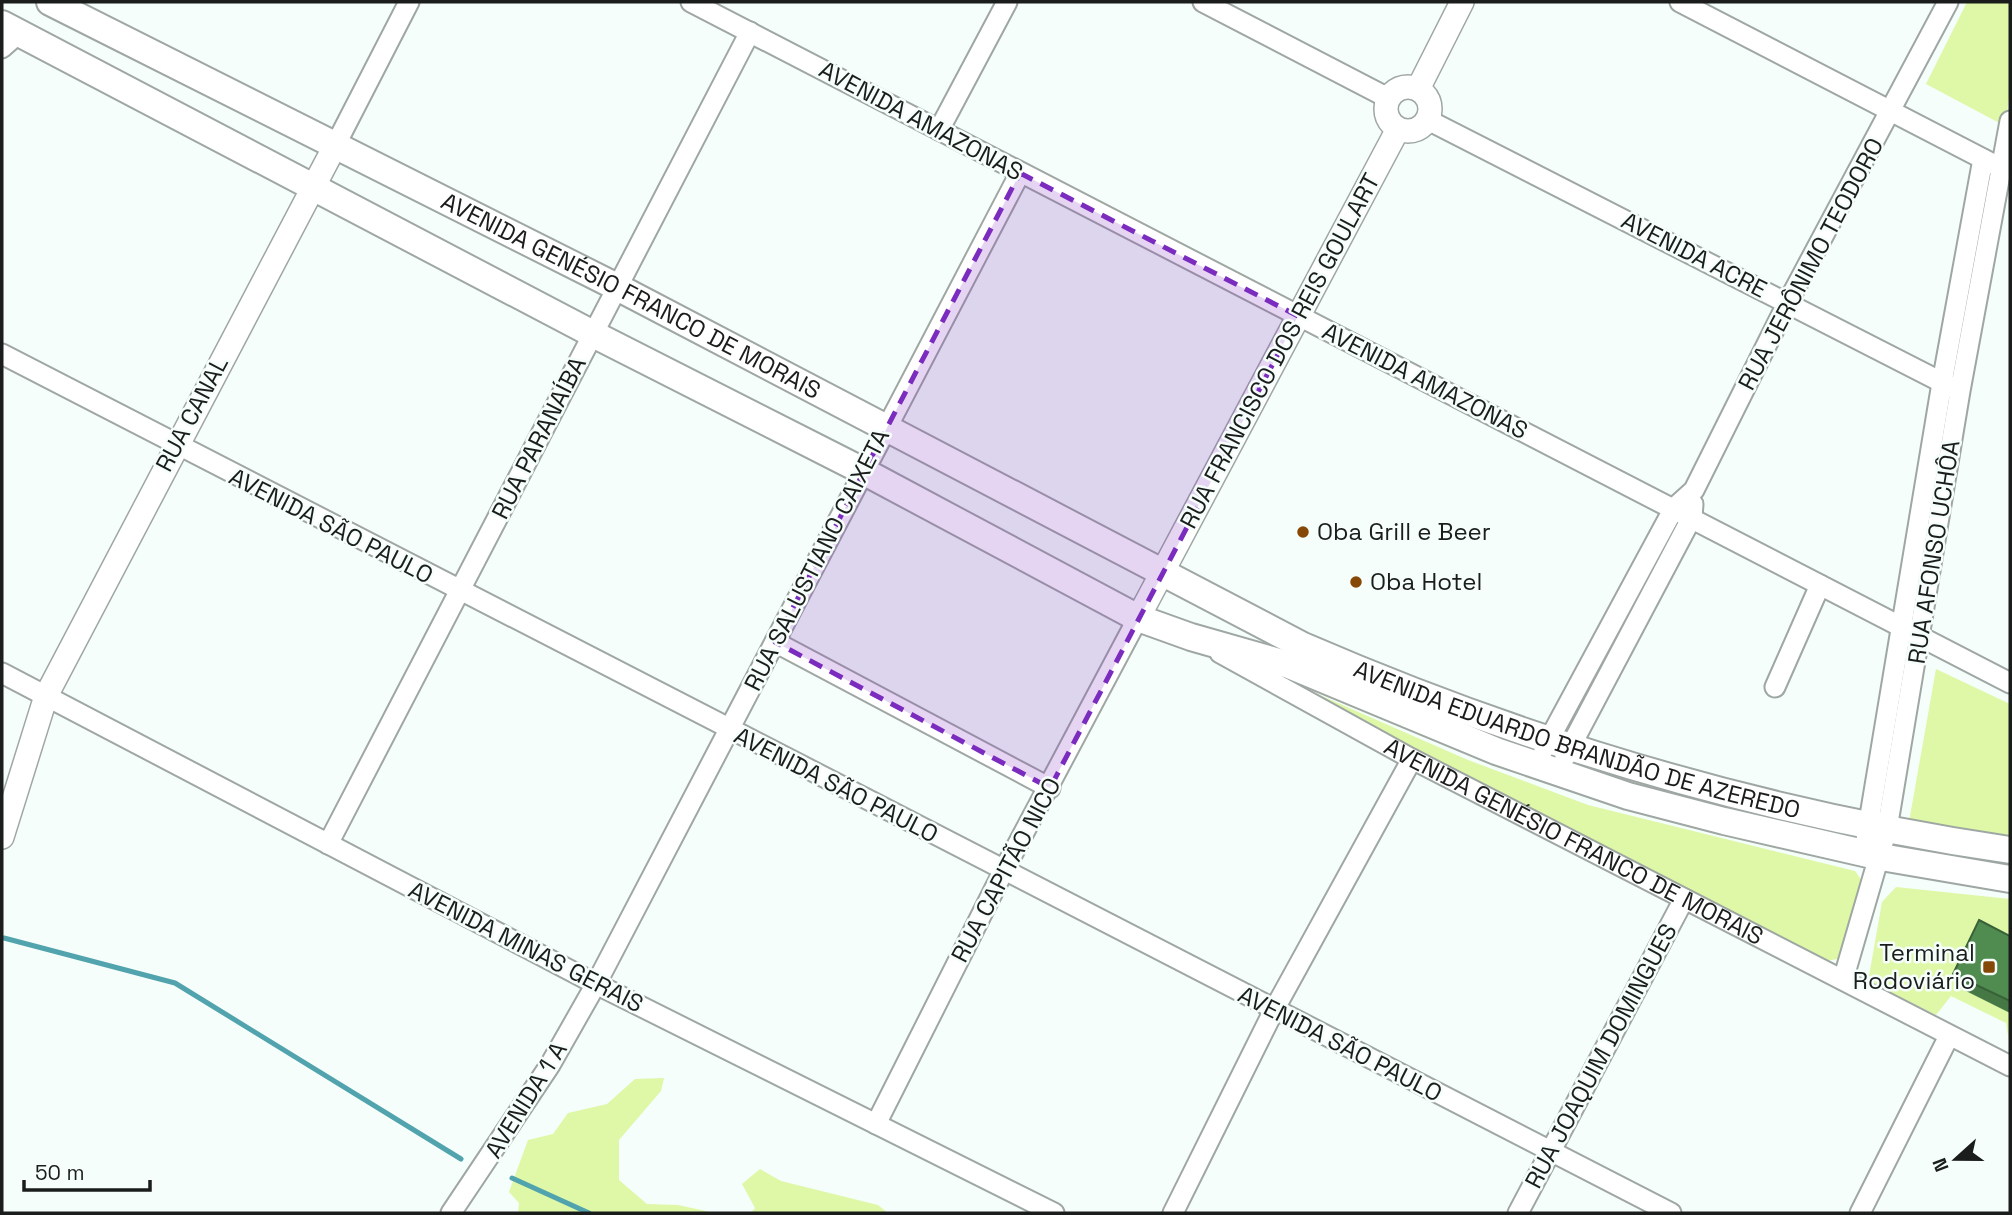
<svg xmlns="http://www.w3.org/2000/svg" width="2012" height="1215" font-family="'Space Grotesk',sans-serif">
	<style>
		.green { fill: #def8a7 }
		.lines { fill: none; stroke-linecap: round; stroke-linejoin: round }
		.stream { stroke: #51a3ae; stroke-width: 5 }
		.minor-casing { stroke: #9fa7a3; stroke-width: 23 }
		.tertiary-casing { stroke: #9fa7a3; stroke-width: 26 }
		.secondary-casing { stroke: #9fa7a3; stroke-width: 30 }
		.minor { stroke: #fff; stroke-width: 19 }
		.tertiary { stroke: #fff; stroke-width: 23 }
		.secondary { stroke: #fff; stroke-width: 26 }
		.wall { fill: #457845 }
		.building { fill: #508b50; stroke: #386138; stroke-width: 2 }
		.marked { fill: #7b2cbf; fill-opacity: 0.2; stroke: #7b2cbf; stroke-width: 5; stroke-dasharray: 14 9; stroke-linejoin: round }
		.poi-dot { fill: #854806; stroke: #f5fefa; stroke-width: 2.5 }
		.labels { text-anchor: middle; stroke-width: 5; stroke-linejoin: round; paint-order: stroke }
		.street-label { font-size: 24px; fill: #1a1d1c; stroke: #f5fefa }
		.poi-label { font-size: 24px; fill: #1a1d1c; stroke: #f5fefa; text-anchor: start }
	</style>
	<rect width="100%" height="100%" fill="#f5fefa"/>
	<path class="green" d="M1967 2H2010V91L2005 126 1926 84Z
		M1936 669 2010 704V835L1909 822Z
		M1306 689 1468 760 1588 805 1855 871 1863 882 1843 958 1826 961 1305 693Z
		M1896 887 2010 899V1047L2006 1023 1951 996 1936 1015 1876 985 1869 976 1882 902Z
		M664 1078 661 1091 619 1140V1180L647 1204 678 1205 715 1213H518L519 1203 509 1192 528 1140 553 1134 568 1113 607 1104 635 1079Z
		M760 1169 781 1181 878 1205 888 1213H751L755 1208 742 1184Z"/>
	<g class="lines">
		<path class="stream" d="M4 938 175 983 461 1159
			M512 1178 589 1213"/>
		<g class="minor-casing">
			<g id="minor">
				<path d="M691 2 2010 683"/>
				<path d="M1203 2 1388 98"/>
				<path d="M1680 2 1993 164"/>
				<path d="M2 48 19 33"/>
				<path d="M1428 120 1953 388"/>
				<path d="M939 130 1007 2"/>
				<path d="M336 144 409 2"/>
				<path d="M2 354 1671 1213"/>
				<path d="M775 642 1050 788"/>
				<path id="s1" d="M1220 653 1412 759 2010 1066"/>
				<path d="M2 673 596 984 1054 1213"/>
				<path d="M1775 687 1820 585"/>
				<path d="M1544 749 1674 508 1694 490 1788 302 1948 2"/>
				<path d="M1565 757 1692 517 1693 504"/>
				<path d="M328 844 750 32"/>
				<path d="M1864 852 1942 383 1983 159"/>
				<path d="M1843 980 1887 829 1960 391 2010 121"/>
				<path d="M876 1124 1003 872 1138 618"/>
				<path d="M451 1213 550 1065 596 984 1020 173"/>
				<path d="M1173 1213 1274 1010 1412 759"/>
				<path d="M1518 1213 1684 899"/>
				<path d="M1860 1213 1949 1036"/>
			</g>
		</g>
		<g class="tertiary-casing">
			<path id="tertiary" d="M1386 109a22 22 0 1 1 44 0a22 22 0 1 1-44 0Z
				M1418 89 1462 2
				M1138 618 1398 129
				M2 837 46 696 336 144"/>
		</g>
		<g class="secondary-casing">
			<g id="secondary">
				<path id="s2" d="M50 2 619 288 1303 646C1532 745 1764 814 2010 850"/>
				<path d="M2 24 593 334 863 471 1138 618 1191 637 1289 665 1496 751 1628 796 1724 821 1881 857 2010 879"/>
			</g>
		</g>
		<use href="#minor" class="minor"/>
		<use href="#tertiary" class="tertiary"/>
		<use href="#secondary" class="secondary"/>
	</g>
	<path class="wall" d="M2010 936V1013L1958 987 1953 974Z"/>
	<path class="building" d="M1979 920 2010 936V1001L1953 974Z"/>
	<path class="marked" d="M1020 173 1298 316 1050 788 775 642Z"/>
	<g class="poi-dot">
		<circle cx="1303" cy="532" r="7"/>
		<circle cx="1356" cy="582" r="7"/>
		<rect x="1982" y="960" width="14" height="14" rx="3.5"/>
	</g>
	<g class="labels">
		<g class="street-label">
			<text transform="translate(921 121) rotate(28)" y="8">AVENIDA AMAZONAS</text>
			<text transform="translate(1694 255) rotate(27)" y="8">AVENIDA ACRE</text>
			<text transform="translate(1811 264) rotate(-62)" y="8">RUA JERÔNIMO TEODORO</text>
			<text dy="8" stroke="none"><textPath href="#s2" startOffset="651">AVENIDA GENÉSIO FRANCO DE MORAIS</textPath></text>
			<text transform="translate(1280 351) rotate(-62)" y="8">RUA FRANCISCO DOS REIS GOULART</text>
			<text transform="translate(1425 381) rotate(27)" y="8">AVENIDA AMAZONAS</text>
			<text transform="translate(192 414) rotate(-62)" y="8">RUA CANAL</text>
			<text transform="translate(539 438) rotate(-63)" y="8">RUA PARANAÍBA</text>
			<text transform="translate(331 526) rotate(27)" y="8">AVENIDA SÃO PAULO</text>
			<text transform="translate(1934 552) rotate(-81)" y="8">RUA AFONSO UCHÔA</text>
			<text transform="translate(817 560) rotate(-63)" y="8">RUA SALUSTIANO CAIXETA</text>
			<text dy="8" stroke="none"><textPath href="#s2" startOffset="1699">AVENIDA EDUARDO BRANDÃO DE AZEREDO</textPath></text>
			<text transform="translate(836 785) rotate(27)" y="8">AVENIDA SÃO PAULO</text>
			<text dy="8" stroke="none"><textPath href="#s1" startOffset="401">AVENIDA GENÉSIO FRANCO DE MORAIS</textPath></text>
			<text transform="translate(1006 870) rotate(-62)" y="8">RUA CAPITÃO NICO</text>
			<text transform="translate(526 947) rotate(27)" y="8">AVENIDA MINAS GERAIS</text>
			<text transform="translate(1340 1044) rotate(27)" y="8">AVENIDA SÃO PAULO</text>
			<text transform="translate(1601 1056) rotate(-62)" y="8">RUA JOAQUIM DOMINGUES</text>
			<text transform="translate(526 1100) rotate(-58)" y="8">AVENIDA 1 A</text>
		</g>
		<g class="poi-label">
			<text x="1317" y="540">Oba Grill e Beer</text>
			<text x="1370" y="590">Oba Hotel</text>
			<text x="1975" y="961" text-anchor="end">Terminal<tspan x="1975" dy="28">Rodoviário</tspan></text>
		</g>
	</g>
	<rect width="2012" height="1215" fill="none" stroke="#1a1d1c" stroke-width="7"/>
	<g transform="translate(1956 1159) rotate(249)" stroke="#f5fefa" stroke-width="5" paint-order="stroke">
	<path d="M0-5L12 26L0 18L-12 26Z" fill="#1a1d1c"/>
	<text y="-10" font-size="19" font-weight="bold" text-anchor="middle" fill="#1a1d1c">N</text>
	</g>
	<path d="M24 1180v10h126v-10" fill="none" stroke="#1a1d1c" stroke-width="3.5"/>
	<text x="35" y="1180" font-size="21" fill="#1a1d1c" stroke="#f5fefa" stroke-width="5" paint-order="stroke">50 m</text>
</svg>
